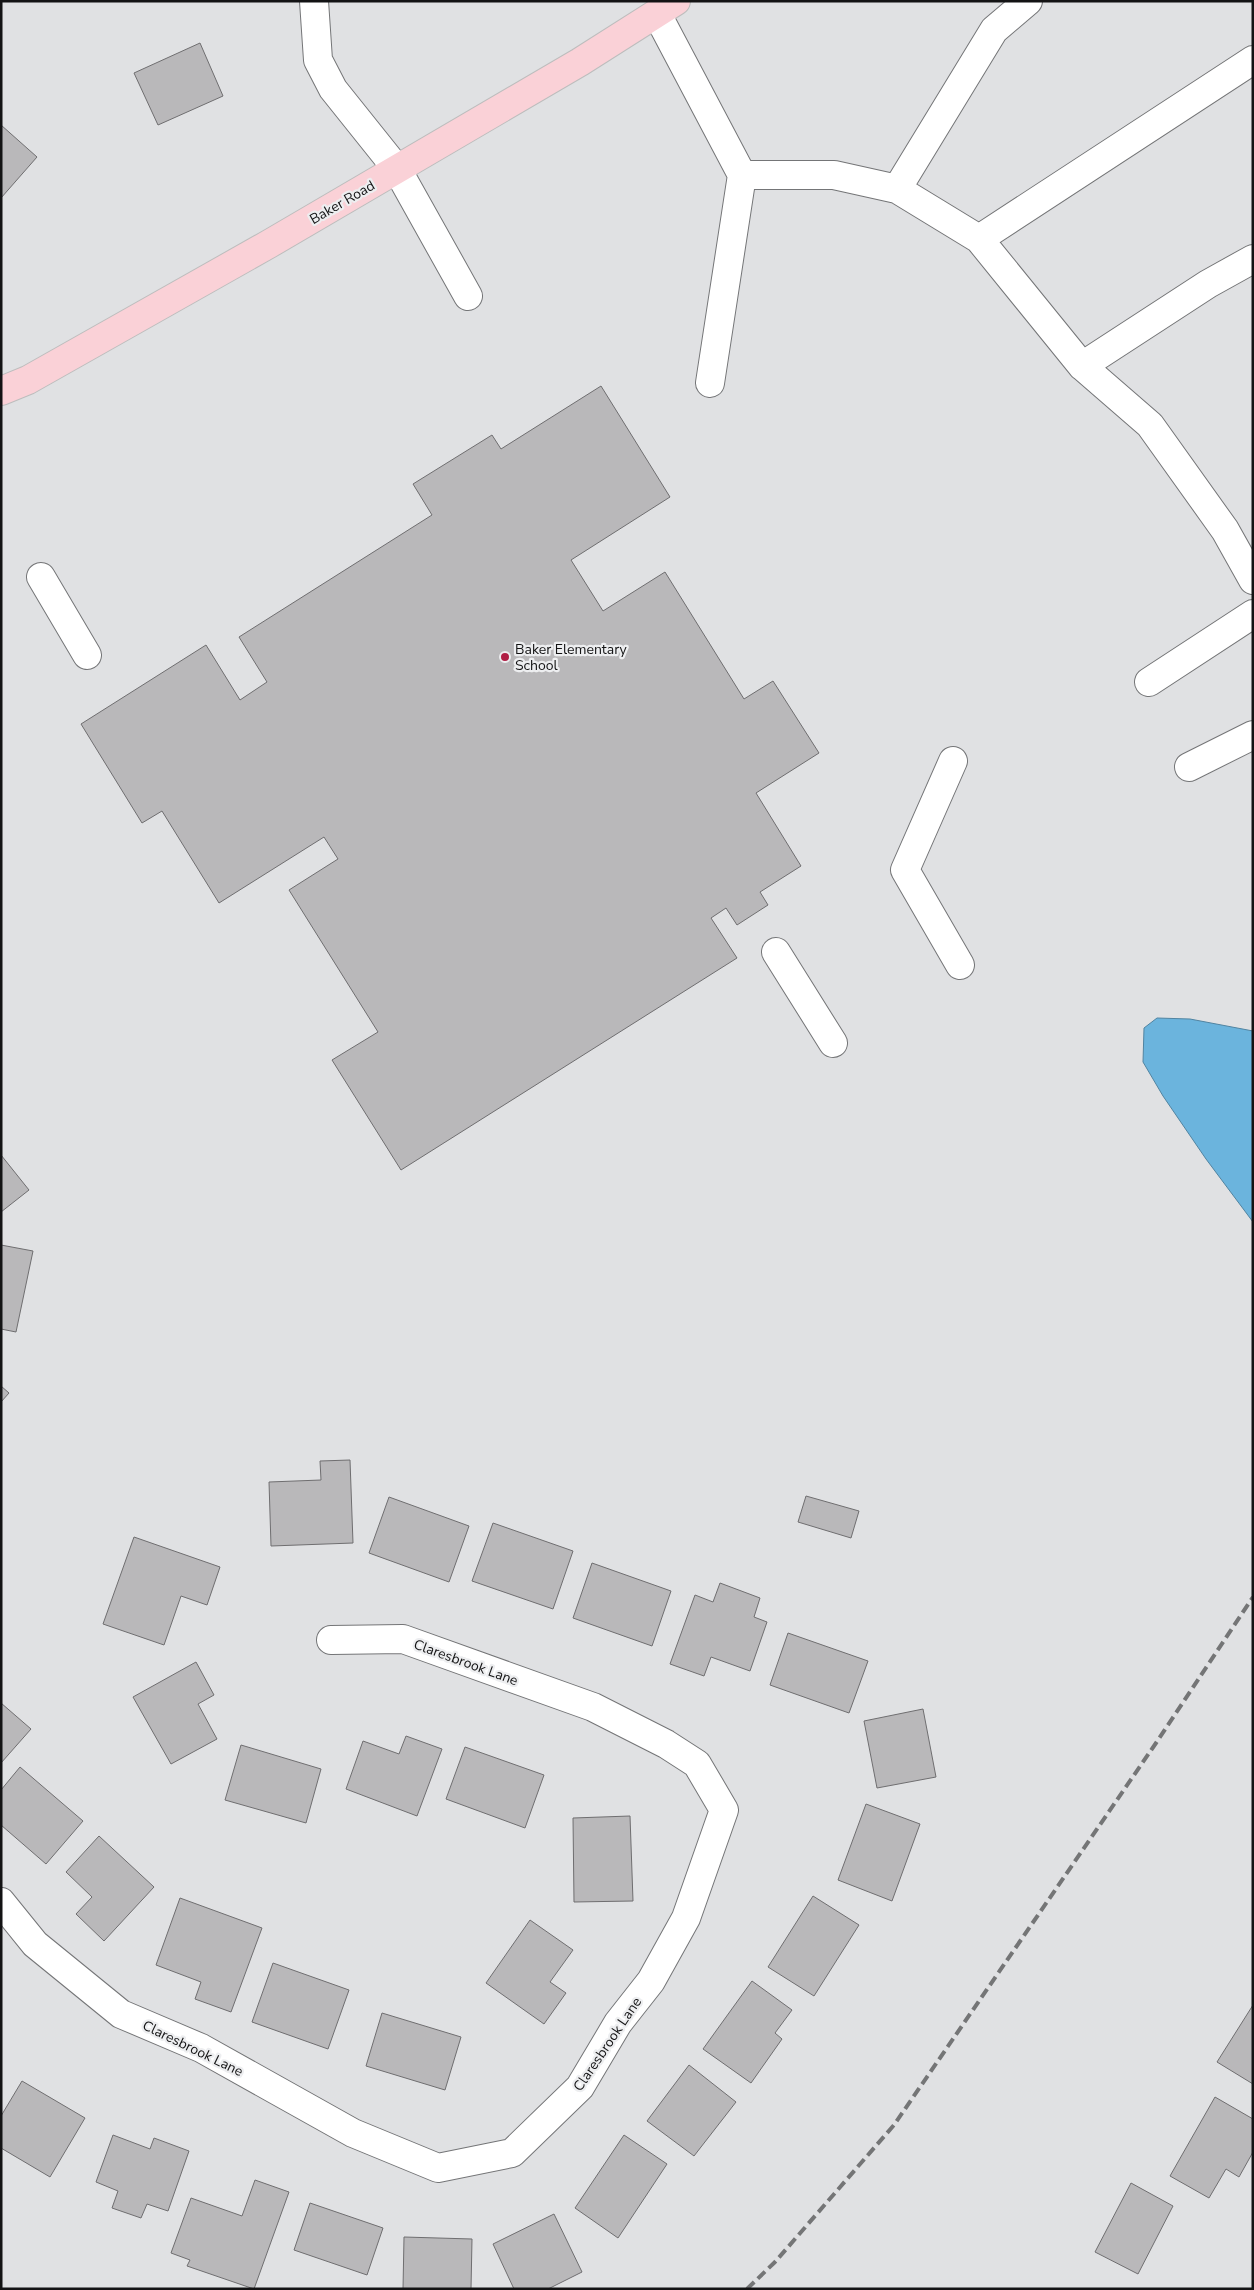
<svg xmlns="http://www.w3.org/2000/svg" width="1254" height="2290" font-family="'Nunito Sans',sans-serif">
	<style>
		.water { fill: #6bb4dd; stroke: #5184a1 }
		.building { fill: #b9b8ba; stroke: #6f6e70 }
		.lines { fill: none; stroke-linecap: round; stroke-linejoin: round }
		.minor-casing { stroke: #747577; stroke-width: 30 }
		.major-casing { stroke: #bdbdbd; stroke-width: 30 }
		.minor { stroke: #fff; stroke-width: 28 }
		.major { stroke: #fad1d7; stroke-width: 28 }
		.rail { stroke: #747576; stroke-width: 4; stroke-dasharray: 10 5; stroke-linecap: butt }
		.poi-dot { fill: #b01d44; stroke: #edeef0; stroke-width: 2 }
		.labels { text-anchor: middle; stroke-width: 4.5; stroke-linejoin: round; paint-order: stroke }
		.street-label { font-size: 14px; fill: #131314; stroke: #edeef0 }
		.poi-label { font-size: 14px; fill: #131314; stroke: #edeef0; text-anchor: start }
	</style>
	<rect width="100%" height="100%" fill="#e0e1e3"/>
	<path class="water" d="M1157 1018 1190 1019 1253 1031V1222L1206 1159 1163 1096 1143 1062 1144 1028Z"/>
	<path class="building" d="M200 43 223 96 158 125 134 73Z
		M1 125 37 157 1 198Z
		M601 386 670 497 571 560 603 611 665 572 744 699 773 681 819 753 756 793 801 866 760 892 768 905 737 925 726 908 711 918 737 958 401 1170 332 1060 378 1032 289 890 338 859 324 837 219 903 162 811 142 823 81 724 206 645 240 700 267 682 239 637 432 515 413 484 492 435 501 449Z
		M1 1155 29 1190 1 1212Z
		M1 1245 33 1251 16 1332 1 1329Z
		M1 1386 9 1393 1 1402Z
		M350 1460 353 1543 271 1546 269 1482 321 1480 320 1461Z
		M806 1496 859 1511 851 1538 798 1522Z
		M389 1497 469 1526 449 1582 369 1553Z
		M493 1523 573 1551 553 1609 472 1581Z
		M134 1537 220 1567 207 1605 181 1596 164 1645 103 1624Z
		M592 1563 671 1591 652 1646 573 1618Z
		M720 1583 760 1598 754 1617 767 1622 750 1671 711 1657 704 1676 670 1664 695 1595 713 1602Z
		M788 1633 868 1661 849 1713 770 1685Z
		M196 1662 214 1695 198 1704 217 1739 171 1764 133 1697Z
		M1 1703 31 1729 1 1763Z
		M923 1709 936 1777 877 1788 864 1721Z
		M406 1736 442 1749 417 1816 346 1789 363 1741 399 1754Z
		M241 1745 321 1769 306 1823 225 1800Z
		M465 1747 544 1775 525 1828 446 1799Z
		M20 1767 83 1821 46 1864 1 1825V1790Z
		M866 1804 920 1824 892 1901 838 1880Z
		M630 1816 633 1901 574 1902 573 1818Z
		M99 1836 154 1887 104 1941 76 1914 92 1897 66 1872Z
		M813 1896 859 1925 814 1996 768 1967Z
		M180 1898 262 1928 231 2012 195 1999 201 1982 156 1965Z
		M530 1920 573 1950 550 1982 566 1993 544 2024 486 1983Z
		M273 1963 349 1990 328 2049 252 2022Z
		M752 1981 792 2010 775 2033 782 2039 751 2083 703 2049Z
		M1253 2005V2084L1217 2062Z
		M382 2013 461 2037 445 2090 366 2066Z
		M689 2065 736 2102 694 2156 647 2121Z
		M22 2081 85 2118 50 2177 1 2148V2116Z
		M1215 2097 1253 2119V2152L1239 2177 1226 2169 1209 2198 1170 2176Z
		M113 2135 150 2149 154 2138 189 2151 168 2211 147 2204 141 2218 112 2208 118 2191 96 2182Z
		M624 2135 667 2164 618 2238 575 2208Z
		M255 2180 289 2192 254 2289 187 2266 190 2260 171 2253 191 2198 242 2216Z
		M1131 2183 1173 2206 1138 2274 1095 2252Z
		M310 2203 383 2228 367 2275 294 2250Z
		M554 2214 582 2272 548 2289H514L493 2244Z
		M404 2237 472 2239 471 2289H403Z"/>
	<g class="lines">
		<g class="minor-casing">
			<path id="minor" d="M314 1 318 60 333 89 397 169 468 296
				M657 14 742 175 710 383
				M742 175H834L897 189 979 239 1082 366 1150 425 1225 530 1253 580
				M897 189 994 30 1028 1
				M979 239 1253 60
				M1082 366 1208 284 1253 259
				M41 577 87 655
				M1149 682 1253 614
				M953 761 905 870 960 965
				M1189 767 1253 735
				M776 952 833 1043
				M1 1902 35 1944 121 2014 201 2048 353 2133 438 2168 512 2153 580 2087 618 2023 651 1981 686 1918 724 1810 697 1764 666 1744 593 1707 403 1639 331 1640"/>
		</g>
		<g class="major-casing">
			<path id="major" d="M1 391 28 380 269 244 580 62 676 1"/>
		</g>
		<use href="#minor" class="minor"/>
		<use href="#major" class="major"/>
		<path class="rail" d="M747 2289 775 2262 894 2125 1156 1743 1253 1597"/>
	</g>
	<circle class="poi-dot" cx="505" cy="657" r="5"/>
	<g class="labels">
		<g class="street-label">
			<text transform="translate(342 202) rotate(-30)" y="5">Baker Road</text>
			<text transform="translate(466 1662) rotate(20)" y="5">Claresbrook Lane</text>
			<text transform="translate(607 2044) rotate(-56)" y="5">Claresbrook Lane</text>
			<text transform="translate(193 2048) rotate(26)" y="5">Claresbrook Lane</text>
		</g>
		<g class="poi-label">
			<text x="515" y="654">Baker Elementary<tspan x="515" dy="16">School</tspan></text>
		</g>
	</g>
	<rect width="1254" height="2290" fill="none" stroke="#131314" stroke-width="5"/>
</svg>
